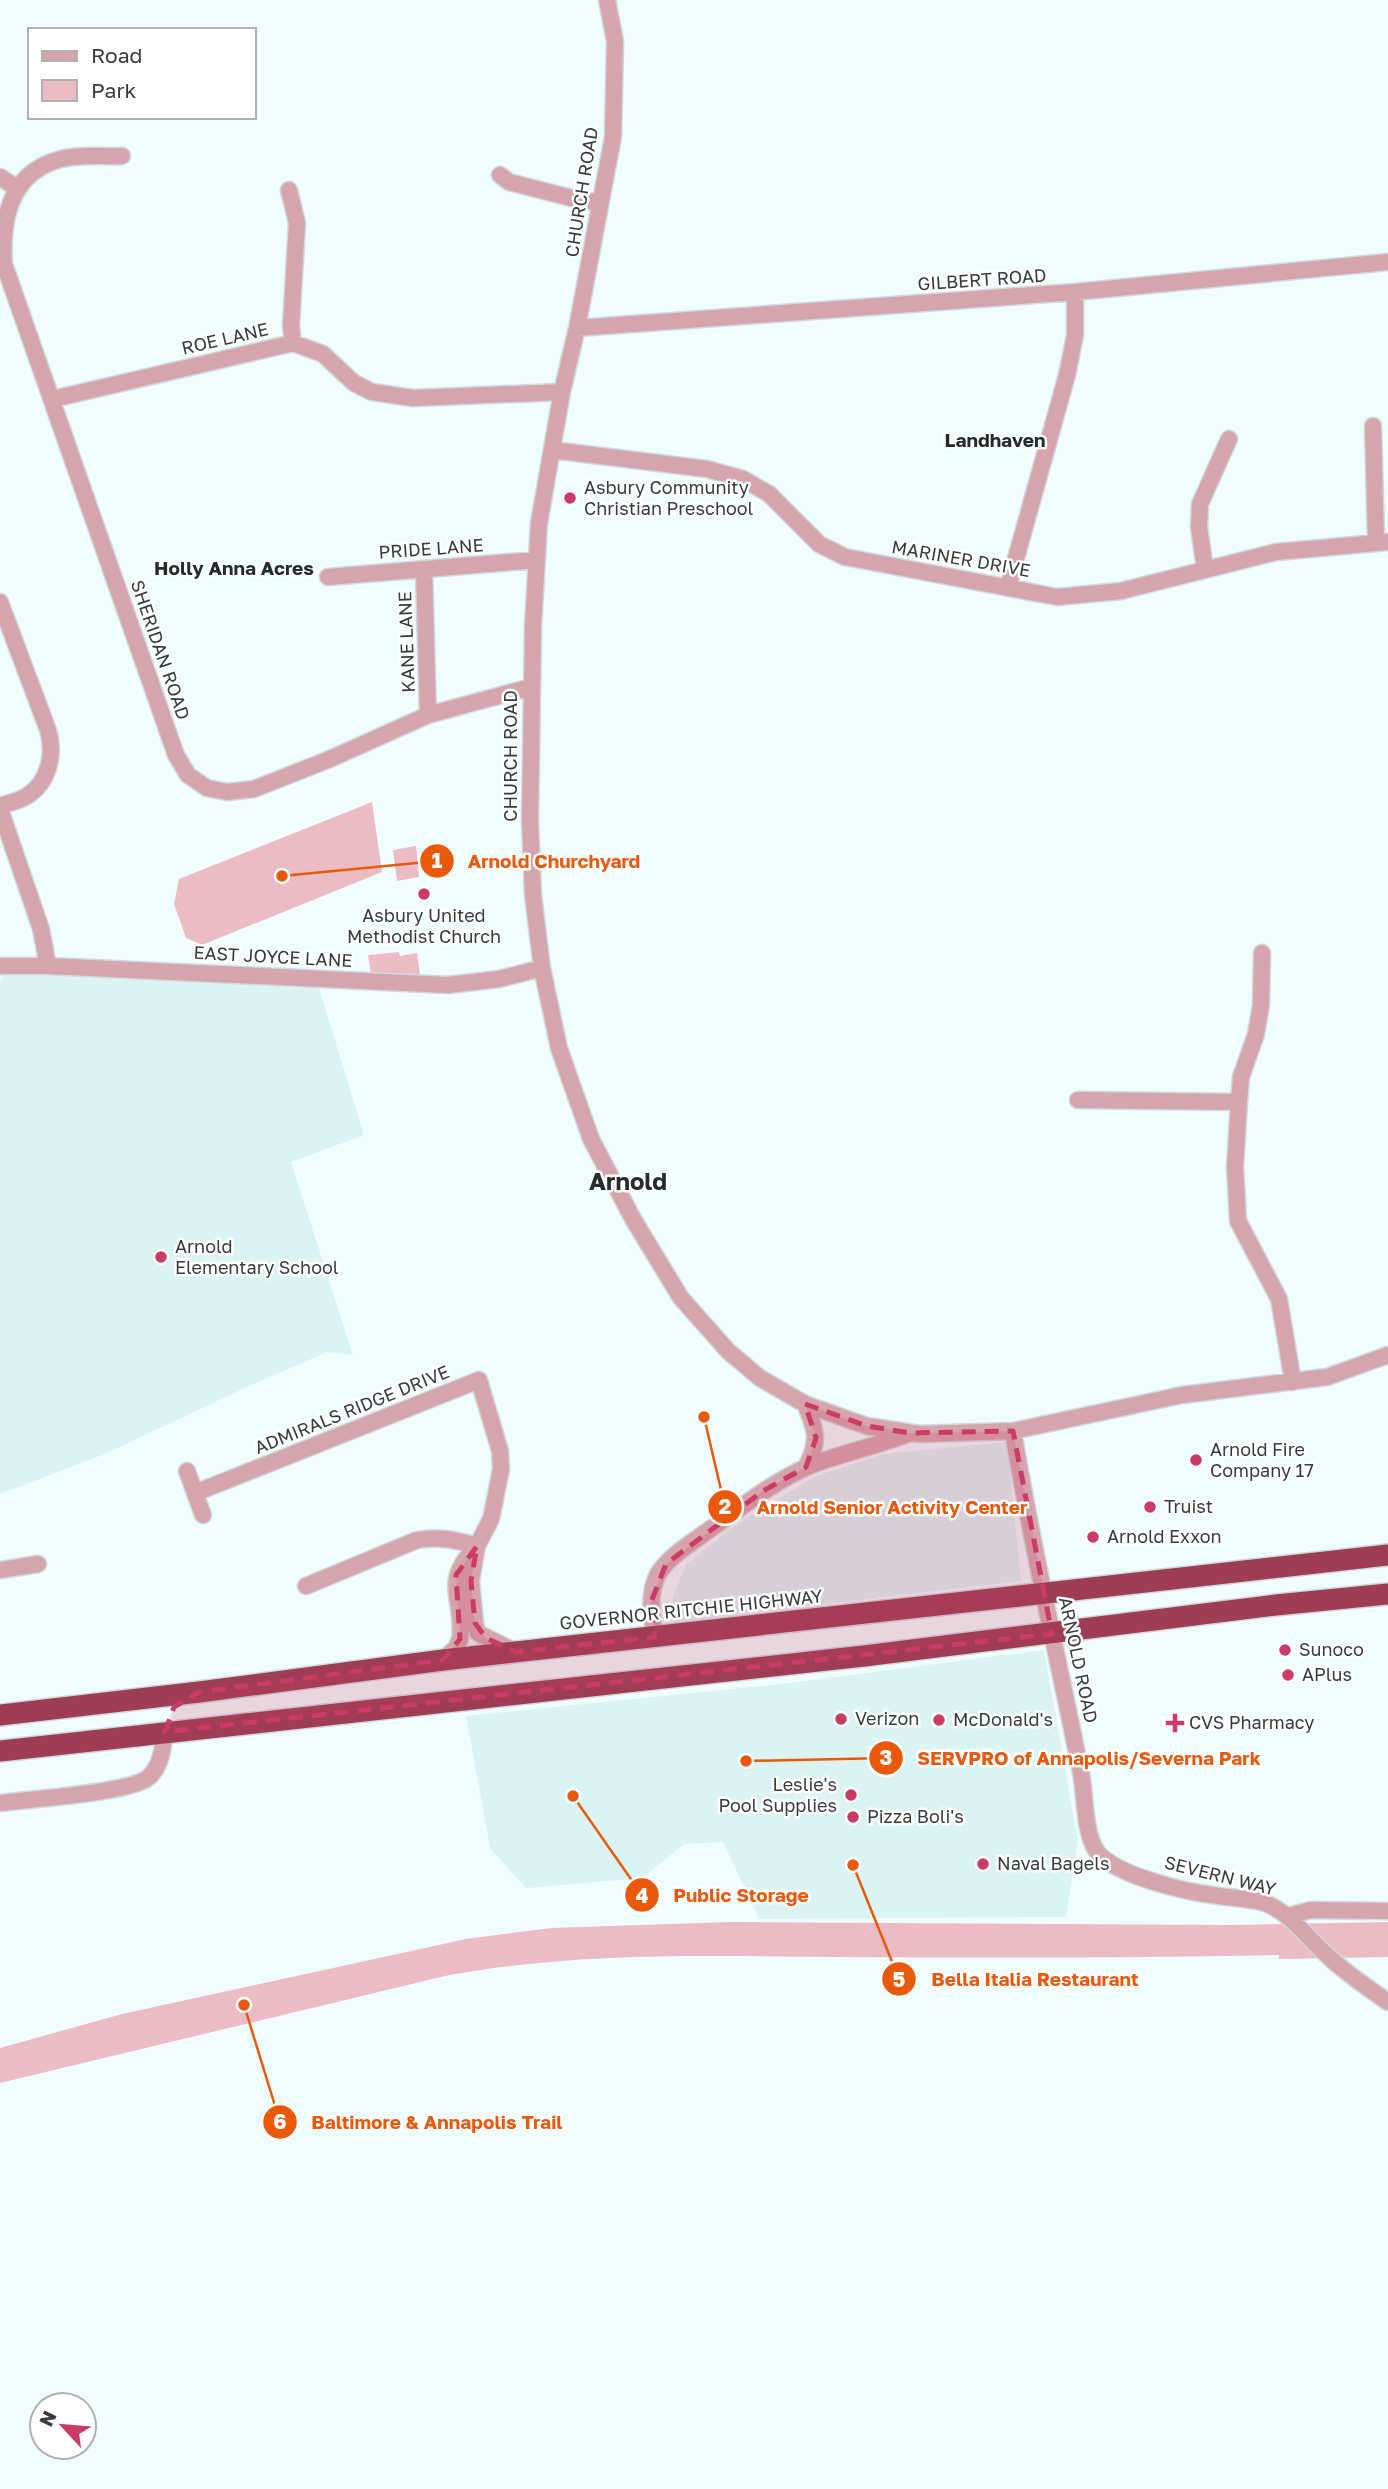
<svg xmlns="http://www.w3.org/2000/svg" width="1388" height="2489" font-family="'Golos Text',sans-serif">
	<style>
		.built { fill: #dcf3f4 }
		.green { fill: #ebbcc3 }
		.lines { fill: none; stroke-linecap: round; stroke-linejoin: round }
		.minor-casing { stroke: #cfdadb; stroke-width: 19 }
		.highway-casing { stroke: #cfdadb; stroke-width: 24 }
		.minor { stroke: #d6a4ac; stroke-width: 16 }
		.highway { stroke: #9f3d55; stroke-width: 21 }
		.marked { fill: #ca3b65; fill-opacity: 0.2; stroke: #ca3b65; stroke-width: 5; stroke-dasharray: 14 9; stroke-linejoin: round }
		.poi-dot { fill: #ca3b65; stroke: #fff; stroke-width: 2.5 }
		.labels { text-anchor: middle; stroke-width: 5; stroke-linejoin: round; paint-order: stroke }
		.street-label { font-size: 18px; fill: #363c3c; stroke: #fff }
		.poi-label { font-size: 18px; fill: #363c3c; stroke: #fff; text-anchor: start }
		.neighbourhood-label { font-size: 19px; font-weight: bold; fill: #232d2e; stroke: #fff }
		.district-label { font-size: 24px; font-weight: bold; fill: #232d2e; stroke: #fff }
		.leader { fill: none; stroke: #e8590c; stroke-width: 2.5 }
		.callout-dot { fill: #e8590c; stroke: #fff; stroke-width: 2.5 }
		.mark-label { font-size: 21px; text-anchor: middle; font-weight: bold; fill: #fff }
		.callout-label { font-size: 19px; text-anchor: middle; font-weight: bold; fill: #e8590c; stroke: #fff; stroke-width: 5; stroke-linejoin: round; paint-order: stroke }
	</style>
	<rect width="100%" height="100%" fill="#f0fdfe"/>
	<path class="built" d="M8 966 319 988 364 1135 291 1162 353 1355 327 1352 251 1385 105 1454 0 1494V983Z
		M1007 1442 1021 1581 673 1622V1597L686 1565 730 1529 816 1476 884 1454Z
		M1044 1650 1078 1841 1066 1917 759 1919 723 1842 684 1844 642 1878 526 1888 490 1848 466 1716 782 1684Z"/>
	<path class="green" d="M372 802 382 872 202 945 186 938 174 904 179 879Z
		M416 846 419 877 397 881 393 850Z
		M399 952 400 956 417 953 420 974H371L368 955Z
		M730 1922 1228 1925 1388 1922V1957L1279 1959V1955C1133 1958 987 1958 840 1957 705 1956 579 1951 445 1976L0 2083V2048L122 2014 466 1939 551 1928Z"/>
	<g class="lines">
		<g class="minor-casing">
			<path id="minor" d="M607 0 615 41 613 137 577 328 562 392 539 523 533 626 530 820 533 895 542 968 559 1048 591 1139 633 1219 681 1298 728 1351 760 1378 805 1404 867 1426 920 1434 1013 1431 1182 1395 1327 1377 1388 1355
				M122 156C102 157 80 154 61 159 10 172 1 219 4 264L176 755 188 775 207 788 227 792 254 789 330 759 428 715 531 687
				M500 175 509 182 583 201 601 202
				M0 177 18 189
				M289 190 297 223 291 326 293 343
				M577 328 1075 292 1388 262
				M53 399 293 343 323 354 354 383 372 392 413 398 562 392
				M1373 426 1376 542
				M552 450 707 469 743 479 769 494 819 544 845 557 1057 597 1121 591 1276 552 1388 542
				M424 569 428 715
				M1205 569 1199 527 1200 504 1229 439
				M328 577 536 560
				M1008 587 1067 375 1075 335V292
				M0 602 48 730C55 754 49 782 27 796 19 801 9 803 0 806
				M0 809 41 929 48 966
				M1262 953 1261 1005 1256 1034 1241 1077 1239 1102 1235 1167 1238 1221 1279 1299 1293 1382
				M0 966H48L448 985 499 979 542 968
				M1078 1100 1239 1102
				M805 1404C816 1430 820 1441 806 1467
				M1013 1431C1032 1546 1058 1659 1081 1773 1086 1797 1083 1843 1103 1858 1126 1877 1182 1891 1212 1895 1229 1898 1248 1898 1265 1903 1291 1913 1308 1939 1329 1957 1347 1974 1368 1988 1388 2002
				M187 1471 203 1515
				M195 1493 479 1380 500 1451 501 1469 491 1519 477 1546 471 1581 475 1623 478 1633 516 1652
				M0 1570 38 1564
				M306 1586 417 1540C439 1536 456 1540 477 1546
				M655 1637C651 1616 648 1593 658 1574 668 1557 690 1544 706 1532 739 1509 772 1482 809 1466 842 1453 877 1446 910 1433
				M443 1660 456 1648 460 1639C465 1598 440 1582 477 1546
				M0 1803C29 1799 132 1793 149 1777 161 1766 163 1748 165 1732
				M1288 1916 1311 1910 1388 1911"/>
		</g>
		<g class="highway-casing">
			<path id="highway" d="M0 1715 199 1692 443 1660 1388 1555
				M0 1751 864 1656 1276 1605 1388 1594"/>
		</g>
		<use href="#minor" class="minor"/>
		<use href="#highway" class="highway"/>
	</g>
	<path class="marked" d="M805 1404 867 1426 910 1433 1013 1431 1052 1634 165 1732 174 1707 199 1692 443 1660 460 1639 456 1575 477 1546 471 1581 475 1623 486 1638 516 1652 655 1637 651 1602 666 1564 763 1491 806 1467 816 1438Z"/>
	<g class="poi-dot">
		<circle cx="570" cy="498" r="7"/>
		<circle cx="424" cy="894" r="7"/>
		<circle cx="161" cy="1257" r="7"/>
		<circle cx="1196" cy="1460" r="7"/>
		<circle cx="1150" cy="1507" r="7"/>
		<circle cx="1093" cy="1537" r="7"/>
		<circle cx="1285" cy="1650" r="7"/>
		<circle cx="1288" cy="1675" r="7"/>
		<circle cx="841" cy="1719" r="7"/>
		<circle cx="939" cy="1720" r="7"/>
		<path d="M1171.5 1712.5h7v7h7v7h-7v7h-7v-7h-7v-7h7z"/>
		<circle cx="851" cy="1795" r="7"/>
		<circle cx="853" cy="1817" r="7"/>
		<circle cx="983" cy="1864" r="7"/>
	</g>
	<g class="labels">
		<g class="street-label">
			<text transform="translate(582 192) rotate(-81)" y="6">CHURCH ROAD</text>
			<text transform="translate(982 280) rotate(-4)" y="6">GILBERT ROAD</text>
			<text transform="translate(225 339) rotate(-13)" y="6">ROE LANE</text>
			<text transform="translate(431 549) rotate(-4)" y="6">PRIDE LANE</text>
			<text transform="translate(961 559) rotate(10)" y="6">MARINER DRIVE</text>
			<text transform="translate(407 642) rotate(-92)" y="6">KANE LANE</text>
			<text transform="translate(160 650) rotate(71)" y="6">SHERIDAN ROAD</text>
			<text transform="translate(511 756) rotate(-90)" y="6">CHURCH ROAD</text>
			<text transform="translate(273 957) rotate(3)" y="6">EAST JOYCE LANE</text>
			<text transform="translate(352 1410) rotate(-22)" y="6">ADMIRALS RIDGE DRIVE</text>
			<text transform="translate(691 1610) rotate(-6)" y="6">GOVERNOR RITCHIE HIGHWAY</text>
			<text transform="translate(1078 1660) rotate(78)" y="6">ARNOLD ROAD</text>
			<text transform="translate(1220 1876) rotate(14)" y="6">SEVERN WAY</text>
		</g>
		<g class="poi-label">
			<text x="584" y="494">Asbury Community<tspan x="584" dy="21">Christian Preschool</tspan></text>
			<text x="424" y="922" text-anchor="middle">Asbury United<tspan x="424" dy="21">Methodist Church</tspan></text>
			<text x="175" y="1253">Arnold<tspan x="175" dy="21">Elementary School</tspan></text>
			<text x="1210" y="1456">Arnold Fire<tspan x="1210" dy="21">Company 17</tspan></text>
			<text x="1164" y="1513">Truist</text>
			<text x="1107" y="1543">Arnold Exxon</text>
			<text x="1299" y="1656">Sunoco</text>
			<text x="1302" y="1681">APlus</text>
			<text x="855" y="1725">Verizon</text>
			<text x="953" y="1726">McDonald's</text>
			<text x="1189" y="1729">CVS Pharmacy</text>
			<text x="837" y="1791" text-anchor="end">Leslie's<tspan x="837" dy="21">Pool Supplies</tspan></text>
			<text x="867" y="1823">Pizza Boli's</text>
			<text x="997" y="1870">Naval Bagels</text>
		</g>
		<g class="neighbourhood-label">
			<text x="995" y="447">Landhaven</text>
			<text x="234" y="575">Holly Anna Acres</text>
		</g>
		<g class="district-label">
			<text x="628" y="1190">Arnold</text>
		</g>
	</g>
	<path class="leader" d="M282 876L437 861M704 1417L725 1507M746 1761L886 1758M573 1796L642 1895M853 1865L899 1979M244 2005L280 2122"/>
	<g class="callout-dot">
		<circle cx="282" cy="876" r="7"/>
		<circle cx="704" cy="1417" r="7"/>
		<circle cx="746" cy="1761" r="7"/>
		<circle cx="573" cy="1796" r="7"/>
		<circle cx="853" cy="1865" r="7"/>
		<circle cx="244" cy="2005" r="7"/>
		<circle cx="437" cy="861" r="18"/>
		<circle cx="725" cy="1507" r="18"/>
		<circle cx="886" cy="1758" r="18"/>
		<circle cx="642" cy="1895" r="18"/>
		<circle cx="899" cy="1979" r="18"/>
		<circle cx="280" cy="2122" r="18"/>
	</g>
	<g class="mark-label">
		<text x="437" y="868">1</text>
		<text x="725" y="1514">2</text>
		<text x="886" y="1765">3</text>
		<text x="642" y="1903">4</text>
		<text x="899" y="1987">5</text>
		<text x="280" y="2129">6</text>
	</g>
	<g class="callout-label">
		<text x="554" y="868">Arnold Churchyard</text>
		<text x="892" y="1514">Arnold Senior Activity Center</text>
		<text x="1089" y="1765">SERVPRO of Annapolis/Severna Park</text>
		<text x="741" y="1902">Public Storage</text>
		<text x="1035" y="1986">Bella Italia Restaurant</text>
		<text x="437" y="2129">Baltimore &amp; Annapolis Trail</text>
	</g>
	<rect x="28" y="28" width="228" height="91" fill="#ffffff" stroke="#afb1b1" stroke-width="2"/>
	<rect x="42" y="51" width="35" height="10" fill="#d6a4ac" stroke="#afb1b1" stroke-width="2"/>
	<text x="91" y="63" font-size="21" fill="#363c3c">Road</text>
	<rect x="42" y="80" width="35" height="21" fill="#ebbcc3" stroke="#afb1b1" stroke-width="2"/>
	<text x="91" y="98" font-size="21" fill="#363c3c">Park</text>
	<g transform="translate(63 2426) rotate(296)"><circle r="33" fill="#ffffff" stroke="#afb1b1" stroke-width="2"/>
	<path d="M0-5L12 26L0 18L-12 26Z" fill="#ca3b65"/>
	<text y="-10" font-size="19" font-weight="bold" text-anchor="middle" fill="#363c3c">N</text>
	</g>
</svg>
